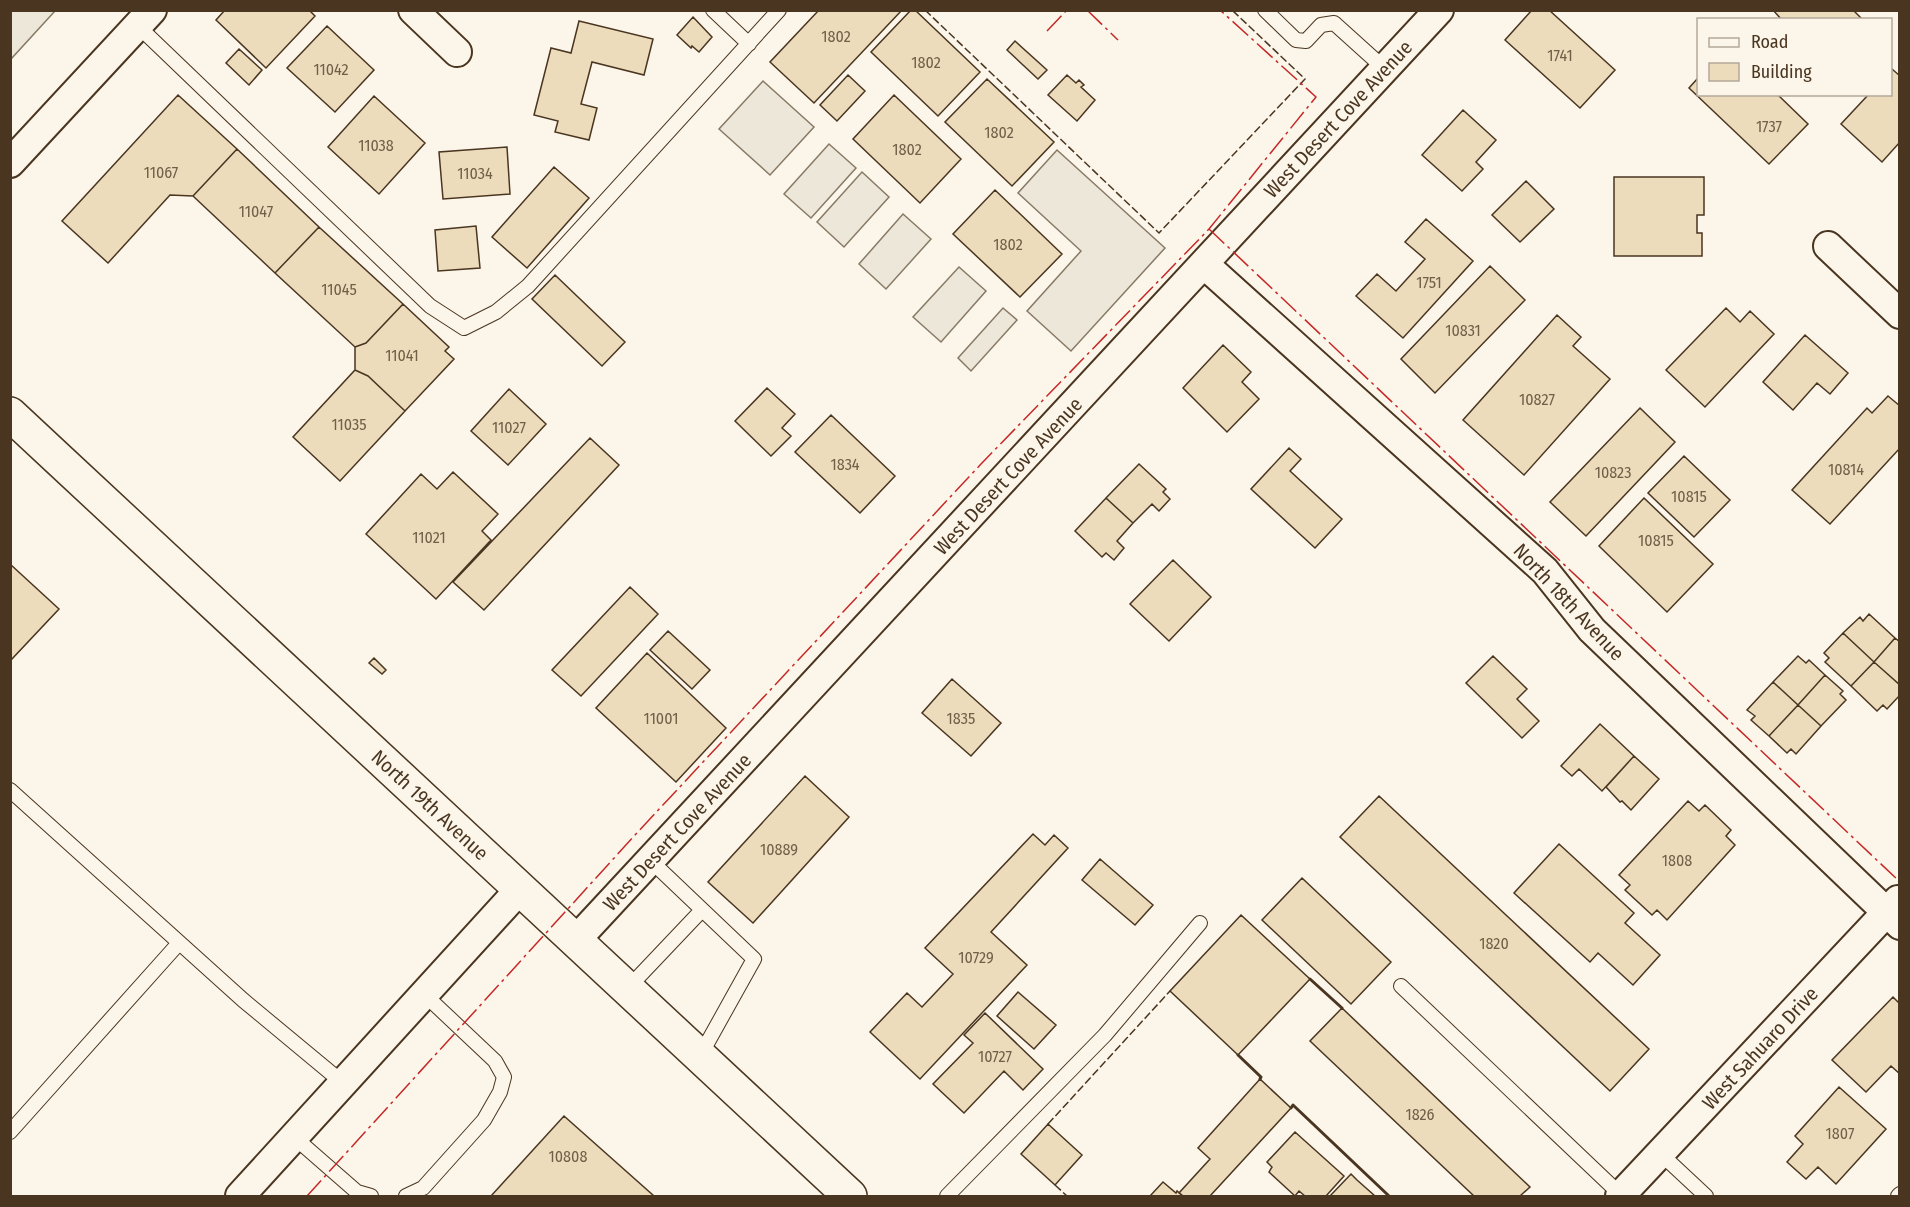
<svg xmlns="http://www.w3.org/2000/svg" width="1910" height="1207" font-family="'Fira Sans Condensed',sans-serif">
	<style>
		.parking { fill: #ede7d9; stroke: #887966; stroke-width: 1.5 }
		.building { fill: #ecdcbc; stroke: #4a3520; stroke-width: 1.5 }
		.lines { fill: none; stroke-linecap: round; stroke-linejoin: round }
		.lane-casing { stroke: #4a3520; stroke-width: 16 }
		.street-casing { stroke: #4a3520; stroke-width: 32 }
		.primary-casing { stroke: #4a3520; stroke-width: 36 }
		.lane { stroke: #fbf6e9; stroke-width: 14 }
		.street { stroke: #fbf6e9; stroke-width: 28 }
		.primary { stroke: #fbf6e9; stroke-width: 33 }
		.fence { stroke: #4a3520; stroke-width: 1.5; stroke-dasharray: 8 3; stroke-linecap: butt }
		.wall { stroke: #4a3520; stroke-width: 3 }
		.power { stroke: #c62828; stroke-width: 1.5; stroke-dasharray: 21 4.5 3 4.5; stroke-linecap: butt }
		.labels { text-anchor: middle; stroke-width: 4.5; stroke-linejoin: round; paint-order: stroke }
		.number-label { font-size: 16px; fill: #725f47 }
		.street-label { font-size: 20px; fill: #4a3520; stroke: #fbf6e9 }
	</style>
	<rect width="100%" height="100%" fill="#fbf6e9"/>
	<path class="parking" d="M11 10 55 11 11 59 10 11Z
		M763 81 814 127 770 175 719 129Z
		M829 144 856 168 811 218 784 194Z
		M1057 150 1165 248 1071 351 1027 311 1081 251 1018 193Z
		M862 172 889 197 844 247 817 222Z
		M903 214 931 239 886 289 859 264Z
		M959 267 986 291 941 342 913 317Z
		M1003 308 1017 320 971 371 958 358Z"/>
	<path class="building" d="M225 10H309L315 16 266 68 216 20Z
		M819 10H902L814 103 770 62Z
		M911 10H915L980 72 938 116 871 52Z
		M1532 10H1549L1615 70 1580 108 1505 40Z
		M1773 10H1853L1861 18 1859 20H1782Z
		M693 17 712 37 699 52 692 46 691 48 677 35Z
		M579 21 653 39 644 75 592 62 581 104 597 108 589 140 555 132 558 121 534 115 551 48 571 53Z
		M327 26 374 70 335 112 287 68Z
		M1015 41 1047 70 1038 79 1007 50Z
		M239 49 262 70 249 85 226 63Z
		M1892 69 1900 76V142L1882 162 1841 124 1869 94H1890V71Z
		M848 75 865 91 837 121 820 105Z
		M1067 75 1076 83 1079 80 1084 85 1081 87 1095 100 1077 121 1048 95Z
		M1698 78V94H1777L1808 124 1769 164 1689 88Z
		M987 79 1054 142 1012 186 945 122Z
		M178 95 237 149 193 196 170 195 108 263 62 221Z
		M894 95 961 159 920 203 853 139Z
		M374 96 425 143 379 194 328 147Z
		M1463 110 1496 140 1476 162 1483 169 1462 191 1422 155Z
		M507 147 510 194 443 199 439 152Z
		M237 149 319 227 275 273 193 196Z
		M554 167 589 198 527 268 492 237Z
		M1614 177H1704V215H1697V233H1702V256H1614Z
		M1526 181 1554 209 1520 242 1492 215Z
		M995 190 1062 254 1020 297 953 234Z
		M1426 219 1473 261 1403 338 1356 296 1377 274 1396 291 1425 259 1405 242Z
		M476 226 480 268 438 271 435 230Z
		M319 227 403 304 366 343 355 347 275 273Z
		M1490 266 1525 300 1435 393 1401 359Z
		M555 275 625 342 602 366 532 299Z
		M403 304 449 347 445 351 454 359 405 411 368 376 355 370V347L366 343Z
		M1726 308 1740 322 1750 311 1774 334 1705 407 1666 370Z
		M1557 315 1581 337 1573 346 1610 379 1524 475 1463 420Z
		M1805 335 1848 373 1830 394 1817 383 1793 410 1763 382Z
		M1223 345 1251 372 1242 382 1259 399 1227 432 1183 388Z
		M355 370 368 376 405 411 340 481 293 437Z
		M767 388 795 414 782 428 791 436 771 456 735 421Z
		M509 389 546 424 508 465 471 431Z
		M1888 396 1900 406V448L1830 524 1792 490 1867 408 1872 413Z
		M1640 408 1675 442 1586 536 1550 502Z
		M831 415 895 476 860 513 795 452Z
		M590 438 619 465 484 610 453 582Z
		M1289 448 1301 459 1290 471 1342 519 1315 548 1251 489Z
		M1684 456 1730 500 1694 537 1648 493Z
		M1139 464 1166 489 1163 492 1170 499 1159 511 1152 504 1133 523 1106 498Z
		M453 472 498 514 482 531 491 540 436 599 366 534 421 474 437 489Z
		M1106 498 1133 523 1117 541 1124 548 1114 560 1106 553 1102 557 1075 531Z
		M1644 498 1713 564 1667 612 1599 546Z
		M1173 560 1211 597 1169 641 1130 604Z
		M10 564 59 609 10 661Z
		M630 587 658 614 581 696 552 670Z
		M1869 614 1895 638 1874 662 1843 633 1860 617 1863 621Z
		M668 631 710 670 692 689 650 650Z
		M1843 633 1874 662 1851 686 1825 662 1829 658 1824 653Z
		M1895 638 1900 642V685L1874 662Z
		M647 653 726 728 676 782 596 708Z
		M1493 656 1527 689 1517 699 1539 721 1522 738 1466 683Z
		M1798 656 1806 663 1809 660 1825 675 1798 705 1773 682Z
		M374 658 386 670 382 674 369 663Z
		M1874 662 1900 685V695L1887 709 1883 705 1877 711 1851 686Z
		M1825 675 1843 691 1840 694 1846 700 1821 726 1798 705Z
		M952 679 1001 723 971 756 922 713Z
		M1773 682 1798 705 1769 736 1751 720 1755 716 1747 710Z
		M1798 705 1821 726 1796 754 1791 749 1787 753 1769 736Z
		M1600 724 1634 756 1602 791 1579 769 1572 776 1561 766Z
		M1634 756 1659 779 1631 810 1622 801 1620 802 1606 787Z
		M805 776 849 817 753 923 708 882Z
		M1379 796 1649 1049 1610 1091 1340 837Z
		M1688 801 1699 811 1705 805 1731 830 1726 836 1735 845 1667 920 1657 910 1652 915 1625 890 1630 885 1619 875Z
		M1033 834 1045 845 1054 835 1068 848 991 932 1027 965 920 1079 870 1032 907 993 922 1007 953 974 925 948Z
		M1559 844 1634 913 1625 923 1660 955 1633 985 1598 953 1590 962 1514 893Z
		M1100 859 1153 905 1135 925 1082 880Z
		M1302 878 1391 962 1351 1004 1262 920Z
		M1241 915 1310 979 1238 1055 1170 991Z
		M1018 992 1056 1025 1034 1049 997 1016Z
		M1893 997 1900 1004V1074L1891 1066 1866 1092 1832 1060Z
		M1342 1008 1530 1187 1520 1196H1474L1310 1041Z
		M985 1013 1043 1069 1023 1090 1004 1071 964 1113 933 1084 973 1043 964 1035Z
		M1260 1079 1291 1108 1210 1196H1183L1179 1193 1210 1159 1198 1148Z
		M1839 1087 1886 1129 1836 1184 1818 1167 1806 1179 1787 1162 1803 1144 1795 1136Z
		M564 1116 654 1196H491Z
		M1048 1124 1082 1155 1055 1185 1021 1154Z
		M1295 1132 1344 1176 1326 1196H1305L1299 1191 1295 1196 1269 1172 1272 1167 1267 1162Z
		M1351 1174 1357 1180 1375 1196H1330Z
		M1163 1182 1176 1193 1177 1191 1183 1196H1150Z"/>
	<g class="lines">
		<g class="lane-casing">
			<path id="lane" d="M713 10 749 44
				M1265 10 1296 40 1306 41 1321 25 1334 23 1385 69
				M138 26 430 306 464 328 496 312 528 286 779 10
				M10 790 243 1000 343 1083
				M651 861 754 959 700 1056
				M1401 986 1621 1195
				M628 988 702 910
				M10 1132 179 943
				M294 1137 357 1192 371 1196
				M1661 1154 1706 1196
				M406 1196 423 1188 484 1120 500 1092 504 1077 495 1061 424 994
				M947 1196 1105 1035 1200 923
				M1898 1196 1900 1194"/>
		</g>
		<g class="street-casing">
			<path id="street" d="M413 10 457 52
				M10 163 152 10
				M1828 246 1900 314
				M1204 264 1545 571 1592 630 1900 925
				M576 940 1439 10
				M240 1196 520 889
				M1620 1196 1898 900"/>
		</g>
		<g class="primary-casing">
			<path id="primary" d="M10 414C290 675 571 935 850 1196"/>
		</g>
		<use href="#lane" class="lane"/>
		<use href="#street" class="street"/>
		<use href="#primary" class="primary"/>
		<path class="fence" d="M925 10 1159 233 1305 79 1232 10
			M1048 1124 1170 991
			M1055 1185 1067 1196"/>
		<path class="wall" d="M1310 979 1342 1008
			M1238 1055 1261 1077 1260 1079
			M1291 1108 1293 1105 1389 1196"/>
		<path class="power" d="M1087 10 1118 40
			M1047 31 1067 10
			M1209 229 1900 882
			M307 1196 635 835 981 464 1209 229 1316 97 1220 10"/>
	</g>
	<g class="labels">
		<g class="number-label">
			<text x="836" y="42">1802</text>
			<text x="1560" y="61">1741</text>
			<text x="926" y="68">1802</text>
			<text x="331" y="75">11042</text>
			<text x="1769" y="132">1737</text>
			<text x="999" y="138">1802</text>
			<text x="376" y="151">11038</text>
			<text x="907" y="155">1802</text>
			<text x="161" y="178">11067</text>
			<text x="475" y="179">11034</text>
			<text x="256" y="217">11047</text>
			<text x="1008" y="250">1802</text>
			<text x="1429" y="288">1751</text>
			<text x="339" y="295">11045</text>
			<text x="1463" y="336">10831</text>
			<text x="402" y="361">11041</text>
			<text x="1537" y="405">10827</text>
			<text x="349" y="430">11035</text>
			<text x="509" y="433">11027</text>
			<text x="845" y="470">1834</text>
			<text x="1846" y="475">10814</text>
			<text x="1613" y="478">10823</text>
			<text x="1689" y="502">10815</text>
			<text x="429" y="543">11021</text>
			<text x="1656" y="546">10815</text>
			<text x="661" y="724">11001</text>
			<text x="961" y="724">1835</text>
			<text x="779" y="855">10889</text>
			<text x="1677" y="866">1808</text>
			<text x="1494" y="949">1820</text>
			<text x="976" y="963">10729</text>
			<text x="995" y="1062">10727</text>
			<text x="1420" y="1120">1826</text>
			<text x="1840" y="1139">1807</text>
			<text x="568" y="1162">10808</text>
		</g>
		<g class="street-label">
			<text transform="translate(1338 119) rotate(-47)" y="7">West Desert Cove Avenue</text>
			<text transform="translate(1008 476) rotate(-47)" y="7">West Desert Cove Avenue</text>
			<text transform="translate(1569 602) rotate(47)" y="7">North 18th Avenue</text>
			<text transform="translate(430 805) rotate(43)" y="7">North 19th Avenue</text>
			<text transform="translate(677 832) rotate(-47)" y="7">West Desert Cove Avenue</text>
			<text transform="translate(1760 1048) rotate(-47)" y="7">West Sahuaro Drive</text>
		</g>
	</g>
	<rect width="1910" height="1207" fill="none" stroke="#4a3520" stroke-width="24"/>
	<rect x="1697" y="18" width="195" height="78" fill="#fbf6e9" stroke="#b4a999" stroke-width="1.5"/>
	<rect x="1709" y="38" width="30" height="9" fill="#fbf6e9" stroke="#b4a999" stroke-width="1.5"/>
	<text x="1751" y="48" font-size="18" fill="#4a3520">Road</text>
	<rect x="1709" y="63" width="30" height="18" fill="#ecdcbc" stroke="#b4a999" stroke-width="1.5"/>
	<text x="1751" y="78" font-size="18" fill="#4a3520">Building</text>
</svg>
